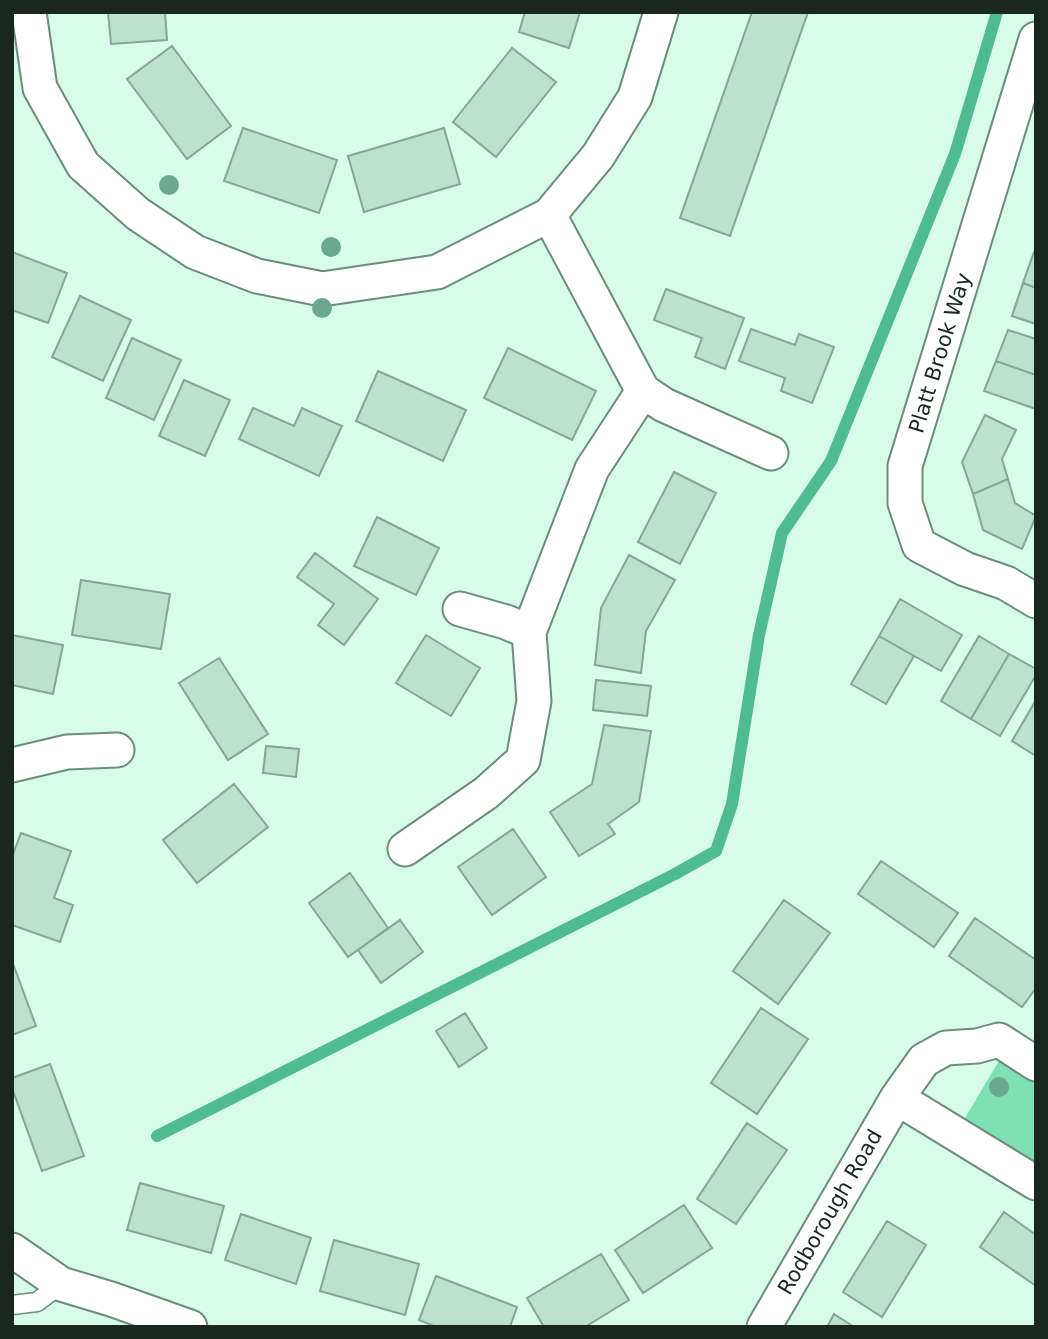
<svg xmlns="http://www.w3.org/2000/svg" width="1048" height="1339" font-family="'DejaVu Sans',sans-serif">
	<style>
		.green { fill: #7fdfb5 }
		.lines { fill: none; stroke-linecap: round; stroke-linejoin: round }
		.stream { stroke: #4fbb90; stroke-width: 12 }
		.building { fill: #bde1cf; stroke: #83a696; stroke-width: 2 }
		.service-casing { stroke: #6b8d7c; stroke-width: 21 }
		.minor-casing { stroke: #6b8d7c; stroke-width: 37 }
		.path { stroke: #90ad9f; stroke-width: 4.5; stroke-dasharray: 3.5 5; stroke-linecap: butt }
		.service { stroke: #fff; stroke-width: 18 }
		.minor { stroke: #fff; stroke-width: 33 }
		.tree { fill: #6aa891 }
		.labels { text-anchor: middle; stroke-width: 6; stroke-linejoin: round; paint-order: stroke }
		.street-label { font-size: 21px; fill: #192720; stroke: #fff }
	</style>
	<rect width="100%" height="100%" fill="#d7fcea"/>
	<path class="green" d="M1000 1059 1036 1081V1171L962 1123Z"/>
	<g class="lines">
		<path class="stream" d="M157 1136 675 874 716 851 732 804 759 635 782 533 831 461 955 154 997 12"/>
	</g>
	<path class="building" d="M108 12H165L167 40 111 44Z
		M525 12H580L569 48 519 32Z
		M752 12H808L730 236 680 218Z
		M172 46 231 126 187 159 127 79Z
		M512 48 556 82 496 157 453 122Z
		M243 128 337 160 319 213 224 181Z
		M444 128 460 184 364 212 348 156Z
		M12 252 67 273 48 323 12 310Z
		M1034 252H1036V288L1023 283Z
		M1023 283 1036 288V324L1012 316Z
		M666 289 744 318 725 369 695 357 702 338 654 320Z
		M80 296 131 320 103 381 52 357Z
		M751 329 795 345 799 334 834 347 812 403 781 391 785 378 739 361Z
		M1008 330 1036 339V375L996 361Z
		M132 338 181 360 154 420 106 398Z
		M508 348 596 391 572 440 484 398Z
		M996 361 1036 375V409L984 391Z
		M378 371 466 410 443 461 356 421Z
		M184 380 230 400 205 456 159 436Z
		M253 408 294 426 302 408 342 426 319 476 239 439Z
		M985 415 1016 430 1002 459 1008 479 973 494 962 462Z
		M674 472 716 493 680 564 638 542Z
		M1008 479 1015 503 1036 516 1022 549 983 530 973 494Z
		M377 517 439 548 416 595 354 566Z
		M315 553 378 599 344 645 318 625 334 604 297 577Z
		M629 555 675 580 646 631 641 673 595 665 601 608Z
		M81 580 170 594 161 649 72 635Z
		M900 599 962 635 941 671 879 636Z
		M12 635 63 645 53 694 12 685Z
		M426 635 480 668 451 716 396 683Z
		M879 636 914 656 886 704 851 684Z
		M979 636 1009 654 971 719 941 701Z
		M1009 654 1036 669V675L1000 736 971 719Z
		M219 658 268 734 228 760 179 683Z
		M596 680 651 686 647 716 593 710Z
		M1036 700V756L1012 741Z
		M604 725 651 731 639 802 608 824 615 834 579 856 550 812 592 784Z
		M266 746 299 749 296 777 263 773Z
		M234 784 268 827 197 883 163 840Z
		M513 829 546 877 492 915 458 867Z
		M21 833 71 851 54 898 73 905 60 942 12 925V857Z
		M881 861 958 913 934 947 858 894Z
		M350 873 388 928 348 957 309 903Z
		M784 900 830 933 778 1004 733 971Z
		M975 918 1036 960V988L1022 1007 949 956Z
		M400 920 423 952 381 983 358 950Z
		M12 961 36 1026 12 1035Z
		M761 1008 808 1039 757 1114 711 1083Z
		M465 1013 487 1048 459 1067 436 1031Z
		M50 1064 84 1156 42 1171 12 1088V1078Z
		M747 1123 787 1150 736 1224 697 1199Z
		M140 1183 224 1206 211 1253 127 1230Z
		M684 1205 712 1248 643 1293 615 1250Z
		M1004 1212 1036 1235V1286L980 1247Z
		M241 1214 311 1238 296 1284 225 1260Z
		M887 1221 926 1245 882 1317 843 1292Z
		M334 1240 419 1264 405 1315 320 1291Z
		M601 1254 629 1300 585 1327H544L527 1298Z
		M436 1276 517 1307 510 1327H436L419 1320Z
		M834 1314 854 1327H827Z"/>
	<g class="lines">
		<g class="service-casing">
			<path id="service" d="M12 1305 37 1302 61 1284"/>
		</g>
		<g class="minor-casing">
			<path id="minor" d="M29 12 40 88 83 165 138 214 195 252 257 276 322 289 437 272 549 215 598 156 635 97 661 12
				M1036 39 905 466V503L919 545 965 569 1006 583 1036 601
				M643 391 664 405 771 453
				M460 609 506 622 529 632
				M12 765 67 752 117 750
				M405 849 486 793 523 760 534 701 529 632 592 469 643 391 549 215
				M897 1098 1036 1183
				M12 1250 61 1284 111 1299 190 1327
				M764 1327 897 1098 924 1060 946 1048 977 1046 999 1040 1036 1064"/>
		</g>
		<path class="path" d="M320 14V12"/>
		<use href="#service" class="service"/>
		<use href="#minor" class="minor"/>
	</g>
	<g class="tree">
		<circle cx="169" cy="185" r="10"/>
		<circle cx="331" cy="247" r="10"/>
		<circle cx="322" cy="308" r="10"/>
		<circle cx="999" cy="1087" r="10"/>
	</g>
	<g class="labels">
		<g class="street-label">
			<text transform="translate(940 353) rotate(-73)" y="7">Platt Brook Way</text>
			<text transform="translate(830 1212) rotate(-60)" y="7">Rodborough Road</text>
		</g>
	</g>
	<rect width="1048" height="1339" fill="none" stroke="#192720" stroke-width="28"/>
</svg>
